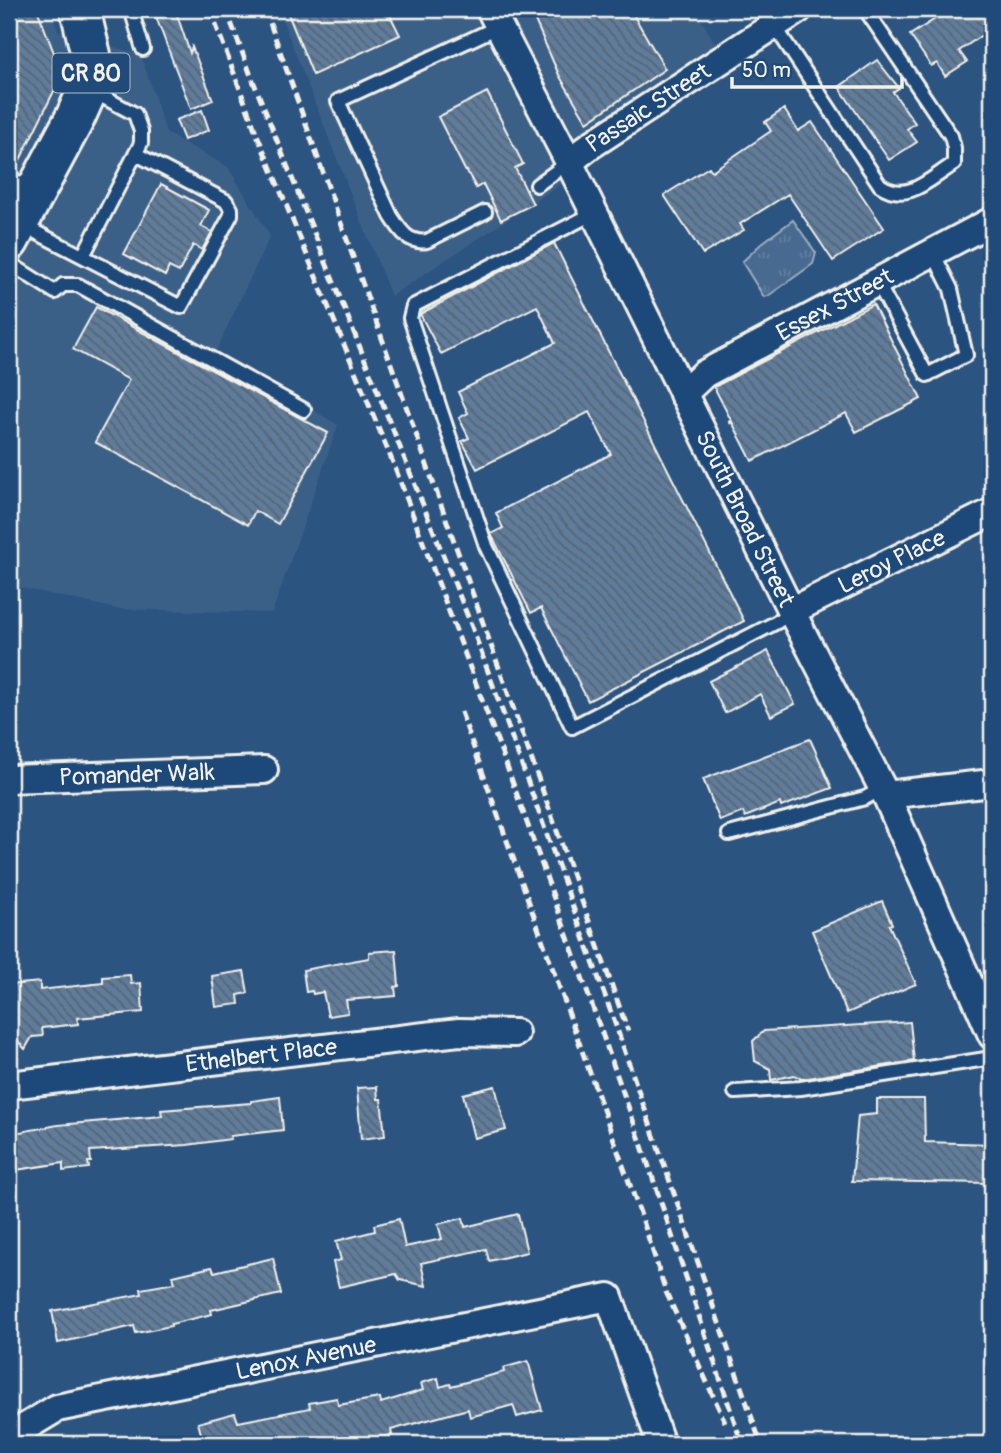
<svg xmlns="http://www.w3.org/2000/svg" width="1001" height="1453" font-family="Pangolin,sans-serif">
	<style>
		.built { fill: #3b6088 }
		.park { fill: url(#park-tufts); stroke: #9eaebc; stroke-width: 2 }
		.building { fill: url(#building-back-hatch); stroke: #f4f1e8; stroke-width: 2 }
		.lines { fill: none; stroke-linecap: round; stroke-linejoin: round }
		.lane-casing { stroke: #f4f1e8; stroke-width: 18 }
		.street-casing { stroke: #f4f1e8; stroke-width: 32 }
		.primary-casing { stroke: #f4f1e8; stroke-width: 44 }
		.path { stroke: #f4f1e8; stroke-width: 4.5; stroke-dasharray: 7 5; stroke-linecap: butt }
		.lane { stroke: #1f4a7a; stroke-width: 12 }
		.street { stroke: #1f4a7a; stroke-width: 26 }
		.primary { stroke: #1f4a7a; stroke-width: 38 }
		.rail { stroke: #f4f1e8; stroke-width: 5; stroke-dasharray: 10 5; stroke-linecap: butt }
		.labels { text-anchor: middle; stroke-width: 7; stroke-linejoin: round; paint-order: stroke }
		.shield { fill: #1f4a7a; stroke: #b4bfc7; stroke-width: 2 }
		.shield-label { font-size: 23px; font-weight: bold; fill: #f4f1e8 }
		.street-label { font-size: 24px; fill: #f4f1e8; stroke: #1f4a7a }
	</style>
	<defs>
		<pattern id="park-tufts" width="24" height="20" patternUnits="userSpaceOnUse" patternTransform="scale(1.75)"><rect width="24" height="20" fill="#496b90"/><path d="M3 7l-1-3M5 7V3M7 7l1-3M15 17l-1-3M17 17v-4M19 17l1-3" fill="none" stroke="#6481a0"/></pattern>
		<pattern id="building-back-hatch" width="6" height="6" patternUnits="userSpaceOnUse" patternTransform="scale(1.75)"><rect width="6" height="6" fill="#5e7b9a"/><path d="M-1 5l2 2M0 0l6 6M5-1l2 2" fill="none" stroke="#556474"/></pattern>
	</defs>
	<rect width="100%" height="100%" fill="#2c5481"/>
	<filter id="ink" filterUnits="userSpaceOnUse"><feTurbulence type="fractalNoise" baseFrequency=".0143" numOctaves="2"/><feDisplacementMap in="SourceGraphic" scale="14" xChannelSelector="R" yChannelSelector="G"/><feConvolveMatrix kernelMatrix="1 2 1 2 8 2 1 2 1" color-interpolation-filters="sRGB"/></filter>
	<g filter="url(#ink)">
		<path class="built" d="M9 9H50L58 31 141 55 166 133 228 167 270 236 216 351 338 425 272 613 117 609 9 585Z
			M278 9H694L733 71 391 296Z"/>
		<path class="park" d="M793 220 816 253 813 264 768 296 764 297 742 262 762 243Z"/>
		<path class="building" d="M9 9H37L54 53 56 87 15 170 9 168Z
			M153 9H175L190 53 192 47 213 100 191 109Z
			M286 9H387L400 35 313 75Z
			M530 9H630L665 69 587 122 559 75Z
			M951 9H992V28L959 51 967 62 945 76 937 63 931 66 910 35Z
			M877 60 899 88 893 92 915 123 907 129 917 142 889 160 839 87Z
			M487 92 523 164 515 168 533 204 501 220 483 184 476 188 467 171 466 172 438 117Z
			M784 109 798 131 812 122 884 228 833 261 788 194 740 224 744 230 703 254 664 195 709 167 712 171 771 131 765 122Z
			M202 110 209 130 184 140 176 120Z
			M161 184 209 210 201 226 212 232 202 250 193 245 179 272 169 267 165 276 124 254Z
			M554 243 744 621 588 701 541 608 531 613 491 534 503 528 496 513 611 454 589 412 477 469 462 441 469 438 459 418 468 413 458 392 555 343 537 306 441 354 420 314Z
			M873 304 921 399 856 432 846 413 752 461 714 387Z
			M96 307 328 433 278 524 255 511 248 525 95 442 129 380 73 349Z
			M768 651 795 704 771 716 760 694 725 713 709 681Z
			M810 739 832 788 781 807 780 803 745 817 743 812 720 821 703 779Z
			M882 901 892 924 889 925 916 984 847 1013 812 931Z
			M396 950 399 986 395 987 396 996 346 1000 348 1013 328 1016 323 992 313 994 312 991 306 992 303 970 369 958V952Z
			M244 971 248 993 238 995 239 1004 216 1007 212 976Z
			M130 975 131 984 141 983 143 1012 77 1018 78 1024 42 1028 43 1036 32 1037 25 1049 16 1039H9V985L40 982V990L103 983V977Z
			M910 1022 914 1061 802 1079 794 1075 771 1080 770 1069 755 1061 753 1041 764 1031Z
			M495 1086 506 1130 474 1138 463 1094Z
			M377 1087 378 1099H381L385 1136 361 1139 357 1088Z
			M280 1097 283 1130 230 1136 231 1139 187 1145 90 1151 91 1162H88L89 1168 63 1171V1163L9 1171V1134L58 1125 162 1116 161 1110 251 1103V1101Z
			M877 1099H924L925 1142 992 1144V1183L852 1181 858 1116 877 1114Z
			M518 1214 527 1252 489 1261 486 1249 421 1263 426 1286 400 1280 396 1274 339 1287 333 1262 341 1260 336 1241 375 1231 374 1225 399 1219 405 1247 442 1239 438 1224 463 1218 465 1227Z
			M273 1258 281 1294 211 1310 212 1314 171 1324V1326L136 1333 134 1326 58 1343 52 1311 142 1294 141 1289 175 1283 173 1276 212 1267 214 1272Z
			M528 1361 542 1410 517 1417 513 1405 470 1417 468 1409 391 1430 392 1435 345 1444H204L198 1423 235 1413 238 1422 310 1408 309 1403 337 1398 338 1405 380 1398 381 1403 423 1390 421 1383 438 1378 440 1387 450 1384 451 1386 504 1372 503 1368Z"/>
		<g class="lines">
			<g class="lane-casing">
				<path id="lane" d="M131 9 143 49
					M774 25 880 185C908 204 929 179 954 164V148L951 136 865 9
					M9 177 32 190
					M537 185 569 162
					M485 212 427 241C408 244 400 230 391 216L338 101 498 27
					M594 213 413 306 410 318 486 546 572 727 777 622 791 611
					M22 225 181 307 231 215V209L226 201 136 154
					M83 256 141 143V131L135 114 92 91
					M9 263 55 292 63 285H78L304 410
					M877 282 927 375 966 355 951 289 933 253
					M729 834 865 798 883 788
					M735 1092 801 1088 992 1058"/>
			</g>
			<g class="street-casing">
				<g id="street">
					<path id="s1" d="M490 9 569 162 791 611 886 795 992 1035"/>
					<path id="s2" d="M569 162 591 145 799 9"/>
					<path id="s3" d="M683 394 704 374 992 221"/>
					<path id="s4" d="M791 611 992 512"/>
					<path id="s5" d="M9 779 264 770"/>
					<path d="M886 795 992 783"/>
					<path id="s6" d="M9 1085 459 1032 515 1033"/>
					<path id="s7" d="M9 1437 57 1408 609 1297 661 1444"/>
				</g>
			</g>
			<g class="primary-casing">
				<path id="primary" d="M9 241 75 118 88 89 92 68 91 55 80 9"/>
			</g>
			<path class="path" d="M729 423 732 421"/>
			<use href="#lane" class="lane"/>
			<use href="#street" class="street"/>
			<use href="#primary" class="primary"/>
			<path class="rail" d="M210 9 256 132 396 470 506 764 639 1137 742 1444
				M226 9 250 73 472 627 617 1029 761 1444
				M265 9 628 1031
				M461 712 644 1224 666 1292 725 1422"/>
		</g>
	</g>
	<g class="labels">
		<rect class="shield" x="52.5" y="53.5" width="77" height="39" rx="5"/>
		<g class="shield-label">
			<text x="91" y="81">CR 80</text>
		</g>
		<g class="street-label">
			<text dy="8" stroke="none"><textPath href="#s2" startOffset="96">Passaic Street</textPath></text>
			<text dy="8" stroke="none"><textPath href="#s3" startOffset="177">Essex Street</textPath></text>
			<text dy="8" stroke="none"><textPath href="#s1" startOffset="570">South Broad Street</textPath></text>
			<text dy="8" stroke="none"><textPath href="#s4" startOffset="112">Leroy Place</textPath></text>
			<text dy="8" stroke="none"><textPath href="#s5" startOffset="128">Pomander Walk</textPath></text>
			<text dy="8" stroke="none"><textPath href="#s6" startOffset="254">Ethelbert Place</textPath></text>
			<text dy="8" stroke="none"><textPath href="#s7" startOffset="310">Lenox Avenue</textPath></text>
		</g>
	</g>
	<rect width="1001" height="1453" fill="none" stroke="#1f4a7a" stroke-width="35"/>
	<rect x="18" y="18" width="966" height="1418" fill="none" stroke="#f4f1e8" stroke-width="2.5" filter="url(#ink)"/>
	<path d="M732 77v10h170v-10" fill="none" stroke="#f4f1e8" stroke-width="3.5"/>
	<text x="742" y="77" font-size="21" fill="#f4f1e8" stroke="#1f4a7a" stroke-width="5" paint-order="stroke">50 m</text>
</svg>
